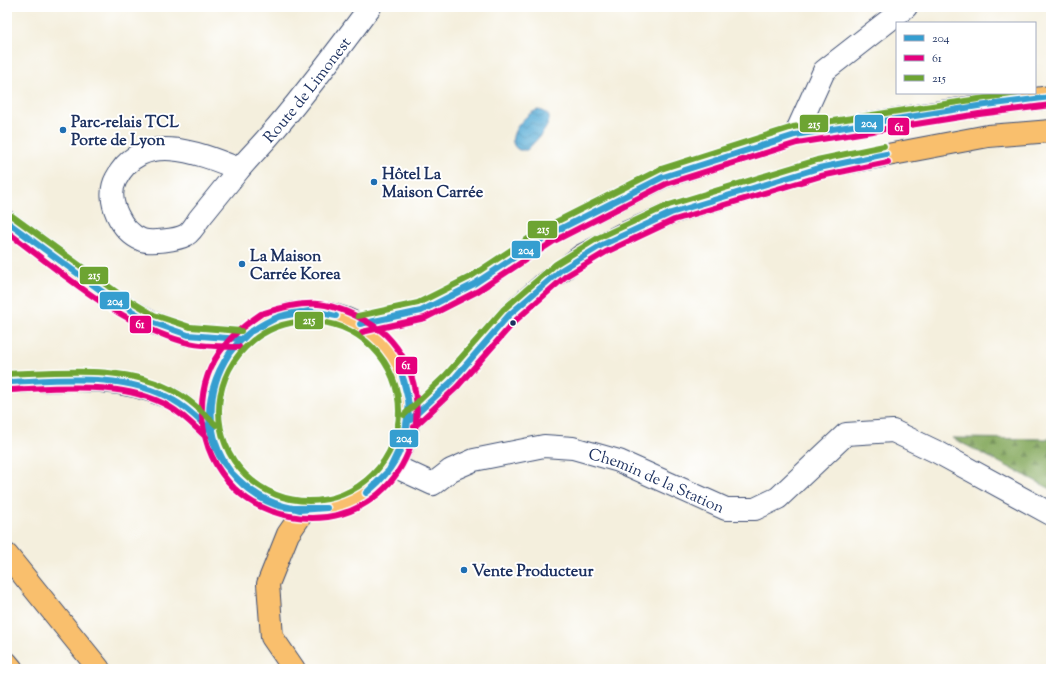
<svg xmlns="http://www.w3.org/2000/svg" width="1058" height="676" font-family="'Sorts Mill Goudy',serif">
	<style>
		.forest { fill: url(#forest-firs); stroke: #506c5e }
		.water { fill: url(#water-waves); stroke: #3a6e9a }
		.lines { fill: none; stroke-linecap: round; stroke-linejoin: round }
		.minor-casing { stroke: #3c4c71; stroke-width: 24 }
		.primary-casing { stroke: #3c4c71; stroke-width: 24 }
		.motorway-casing { stroke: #3c4c71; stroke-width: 24 }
		.minor { stroke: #fff; stroke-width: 22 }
		.primary { stroke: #f9bf6d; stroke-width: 22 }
		.motorway { stroke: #f9bf6d; stroke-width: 22 }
		.bus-1-casing { stroke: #fff; stroke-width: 9 }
		.bus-2-casing { stroke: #fff; stroke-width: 9 }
		.bus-3-casing { stroke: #fff; stroke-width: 9 }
		.bus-1 { stroke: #359ed0; stroke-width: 6 }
		.bus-2 { stroke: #e5007d; stroke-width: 6 }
		.bus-3 { stroke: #6da432; stroke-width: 6 }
		.poi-dot { fill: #1f6fb2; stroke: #fff; stroke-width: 1.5 }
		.bus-dot { fill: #1b2f5e; stroke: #fff; stroke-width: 1.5 }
		.labels { text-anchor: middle; stroke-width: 4; stroke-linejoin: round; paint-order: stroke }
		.street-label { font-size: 16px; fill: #1b2f5e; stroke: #fff }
		.poi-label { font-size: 16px; font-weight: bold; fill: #1b2f5e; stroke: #fff; text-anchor: start }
		.line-badge { stroke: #fff; stroke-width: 1.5 }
		.badge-label { font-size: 11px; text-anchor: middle; font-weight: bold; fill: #fff }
	</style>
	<defs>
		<pattern id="forest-firs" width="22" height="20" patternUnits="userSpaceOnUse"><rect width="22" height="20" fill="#85a95d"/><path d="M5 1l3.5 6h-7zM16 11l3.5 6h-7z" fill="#6c8a50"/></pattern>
		<pattern id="water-waves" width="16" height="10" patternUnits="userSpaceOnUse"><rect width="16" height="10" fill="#5aadd6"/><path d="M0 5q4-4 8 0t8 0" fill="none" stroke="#4a8db1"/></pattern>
	</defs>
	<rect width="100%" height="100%" fill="#fff"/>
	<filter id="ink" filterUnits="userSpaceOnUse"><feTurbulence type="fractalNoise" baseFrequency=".025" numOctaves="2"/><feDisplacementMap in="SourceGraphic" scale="8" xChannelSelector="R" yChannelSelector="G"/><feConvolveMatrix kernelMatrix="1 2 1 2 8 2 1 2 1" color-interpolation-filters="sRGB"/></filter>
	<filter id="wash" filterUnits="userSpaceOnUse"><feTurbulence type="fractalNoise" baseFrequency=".012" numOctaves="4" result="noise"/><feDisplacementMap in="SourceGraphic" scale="16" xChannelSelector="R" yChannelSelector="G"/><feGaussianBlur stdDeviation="0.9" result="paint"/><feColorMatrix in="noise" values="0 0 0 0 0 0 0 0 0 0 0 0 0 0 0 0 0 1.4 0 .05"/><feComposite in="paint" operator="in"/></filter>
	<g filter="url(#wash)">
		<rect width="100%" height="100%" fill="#f4efdd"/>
		<path class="forest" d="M952 438 1051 439V489Z"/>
		<path class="water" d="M538 110C564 114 537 139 530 147L527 150H519C501 140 526 112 538 110Z"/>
	</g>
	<g filter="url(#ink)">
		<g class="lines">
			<g class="minor-casing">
				<g id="minor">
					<path d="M795 135 824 71 906 7"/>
					<path id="s1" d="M239 169C199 153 142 129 116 179 105 199 121 232 142 240 151 243 177 240 186 235 191 232 196 224 199 219 212 203 225 187 237 172 247 159 259 148 269 136 305 95 337 51 370 7"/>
					<path id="s2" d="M394 466 433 484 451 470 474 460 544 446 573 448 619 461 726 509H755L778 498 846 434 893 431 939 453 1051 514"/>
				</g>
			</g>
			<g class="primary-casing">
				<path id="primary" d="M7 222 115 301 151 322 188 335 240 339
					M211 411a99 99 0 1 1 198 0a99 99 0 1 1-198 0Z
					M360 324 421 311 474 284 550 234 663 177 795 135 978 106 1051 97
					M7 382C61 380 117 374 168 397 185 405 198 419 211 431
					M409 421 451 382 509 315 545 283 581 256 623 234 671 213 819 168 988 136 1051 131"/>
			</g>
			<g class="motorway-casing">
				<path id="motorway" d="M7 555 99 669
					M7 663 12 669
					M294 669 272 637 268 584 288 534 304 511"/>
			</g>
			<use href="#minor" class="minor"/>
			<use href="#primary" class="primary"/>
			<use href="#motorway" class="motorway"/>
			<g class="bus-1-casing">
				<path id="bus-1" d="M7 222 115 301 151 322 188 335 240 339
					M360 324 421 311 474 284 550 234 663 177 795 135 978 106 1051 97
					M252 331C277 313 306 307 336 316
					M252 331 278 317 309 311 336 316
					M7 382C61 380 124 372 173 400 188 408 199 420 211 431
					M409 421 451 382 509 315 561 270 602 245 671 213 819 168 886 154
					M231 472C249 491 267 503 293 508
					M231 472C245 490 269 508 293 508
					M231 472C192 431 209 363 250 332
					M231 472C205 438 206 389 229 354 234 346 244 339 250 332
					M366 493 389 470 404 438 409 404 401 372
					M366 493C404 465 419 416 401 372
					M293 508H327
					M293 508 300 510 327 508"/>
			</g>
			<g class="bus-2-casing">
				<path id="bus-2" d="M7 232C63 273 117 323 185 342 201 347 222 346 239 347
					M261 314C248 323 235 332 225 345 190 388 196 450 235 489 256 509 284 518 312 518 406 518 451 401 386 335 380 329 371 324 364 320 325 299 305 300 264 313
					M362 332 425 318 478 291 554 241 666 184 797 143 979 114 1051 105
					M7 390C59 388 123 380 170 407 184 415 194 426 206 437
					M414 427 457 387 515 321 566 276 606 252 674 220 821 176 888 162"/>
			</g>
			<g class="bus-3-casing">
				<path id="bus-3" d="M12 216 119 294 154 315 190 327 241 331
					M358 316 418 303 470 277 546 227 661 169 793 127 1018 93
					M219 411a90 90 0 1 1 180 0a90 90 0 1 1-180 0Z
					M7 374C62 372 129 364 179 394 193 402 205 414 216 425
					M404 415 445 376 504 309 556 264 598 238 669 205 817 160 884 146"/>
			</g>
			<use href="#bus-1" class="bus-1"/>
			<use href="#bus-2" class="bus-2"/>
			<use href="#bus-3" class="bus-3"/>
		</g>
	</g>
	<g class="poi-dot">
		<circle cx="63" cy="130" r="4"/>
		<circle cx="374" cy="182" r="4"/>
		<circle cx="242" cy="264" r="4"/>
		<circle cx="464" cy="570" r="4"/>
	</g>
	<circle class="bus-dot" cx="513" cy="323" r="3.5"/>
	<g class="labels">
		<g class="street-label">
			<text dy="6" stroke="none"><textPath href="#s1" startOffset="445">Route de Limonest</textPath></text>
			<text dy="6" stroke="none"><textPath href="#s2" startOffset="281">Chemin de la Station</textPath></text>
		</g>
		<g class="poi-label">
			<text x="71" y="127">Parc-relais TCL<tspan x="71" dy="18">Porte de Lyon</tspan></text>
			<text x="382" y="179">Hôtel La<tspan x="382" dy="18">Maison Carrée</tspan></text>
			<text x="250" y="261">La Maison<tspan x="250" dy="18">Carrée Korea</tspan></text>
			<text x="472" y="576">Vente Producteur</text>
		</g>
	</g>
	<g class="line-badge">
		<rect x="854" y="114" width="30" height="19" rx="4" fill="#359ed0"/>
		<rect x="799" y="114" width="30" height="19" rx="4" fill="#6da432"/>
		<rect x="887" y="117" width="23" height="19" rx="4" fill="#e5007d"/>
		<rect x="527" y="220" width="31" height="19" rx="4" fill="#6da432"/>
		<rect x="511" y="240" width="30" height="19" rx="4" fill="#359ed0"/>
		<rect x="79" y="266" width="30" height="19" rx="4" fill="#6da432"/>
		<rect x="99" y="291" width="31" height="19" rx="4" fill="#359ed0"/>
		<rect x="294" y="311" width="30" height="19" rx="4" fill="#6da432"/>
		<rect x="129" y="315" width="23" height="19" rx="4" fill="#e5007d"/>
		<rect x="395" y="356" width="23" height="19" rx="4" fill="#e5007d"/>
		<rect x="389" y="429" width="30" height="19" rx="4" fill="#359ed0"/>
	</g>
	<g class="badge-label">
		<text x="869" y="127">204</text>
		<text x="814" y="128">215</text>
		<text x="899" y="131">61</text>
		<text x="543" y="233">215</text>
		<text x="526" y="254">204</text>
		<text x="94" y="279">215</text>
		<text x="115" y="305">204</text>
		<text x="309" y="324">215</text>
		<text x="140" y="328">61</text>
		<text x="406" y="369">61</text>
		<text x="404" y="442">204</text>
	</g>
	<rect width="1058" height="676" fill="none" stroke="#fff" stroke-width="24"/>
	<rect x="896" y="22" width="140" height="72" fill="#ffffff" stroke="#a4acbf"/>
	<rect x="904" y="35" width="20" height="6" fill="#359ed0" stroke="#a4acbf"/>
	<text x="932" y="42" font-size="12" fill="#1b2f5e">204</text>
	<rect x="904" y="55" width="20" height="6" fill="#e5007d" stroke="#a4acbf"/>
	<text x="932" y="62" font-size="12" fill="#1b2f5e">61</text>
	<rect x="904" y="75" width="20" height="6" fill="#6da432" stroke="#a4acbf"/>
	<text x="932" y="82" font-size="12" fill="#1b2f5e">215</text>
</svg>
